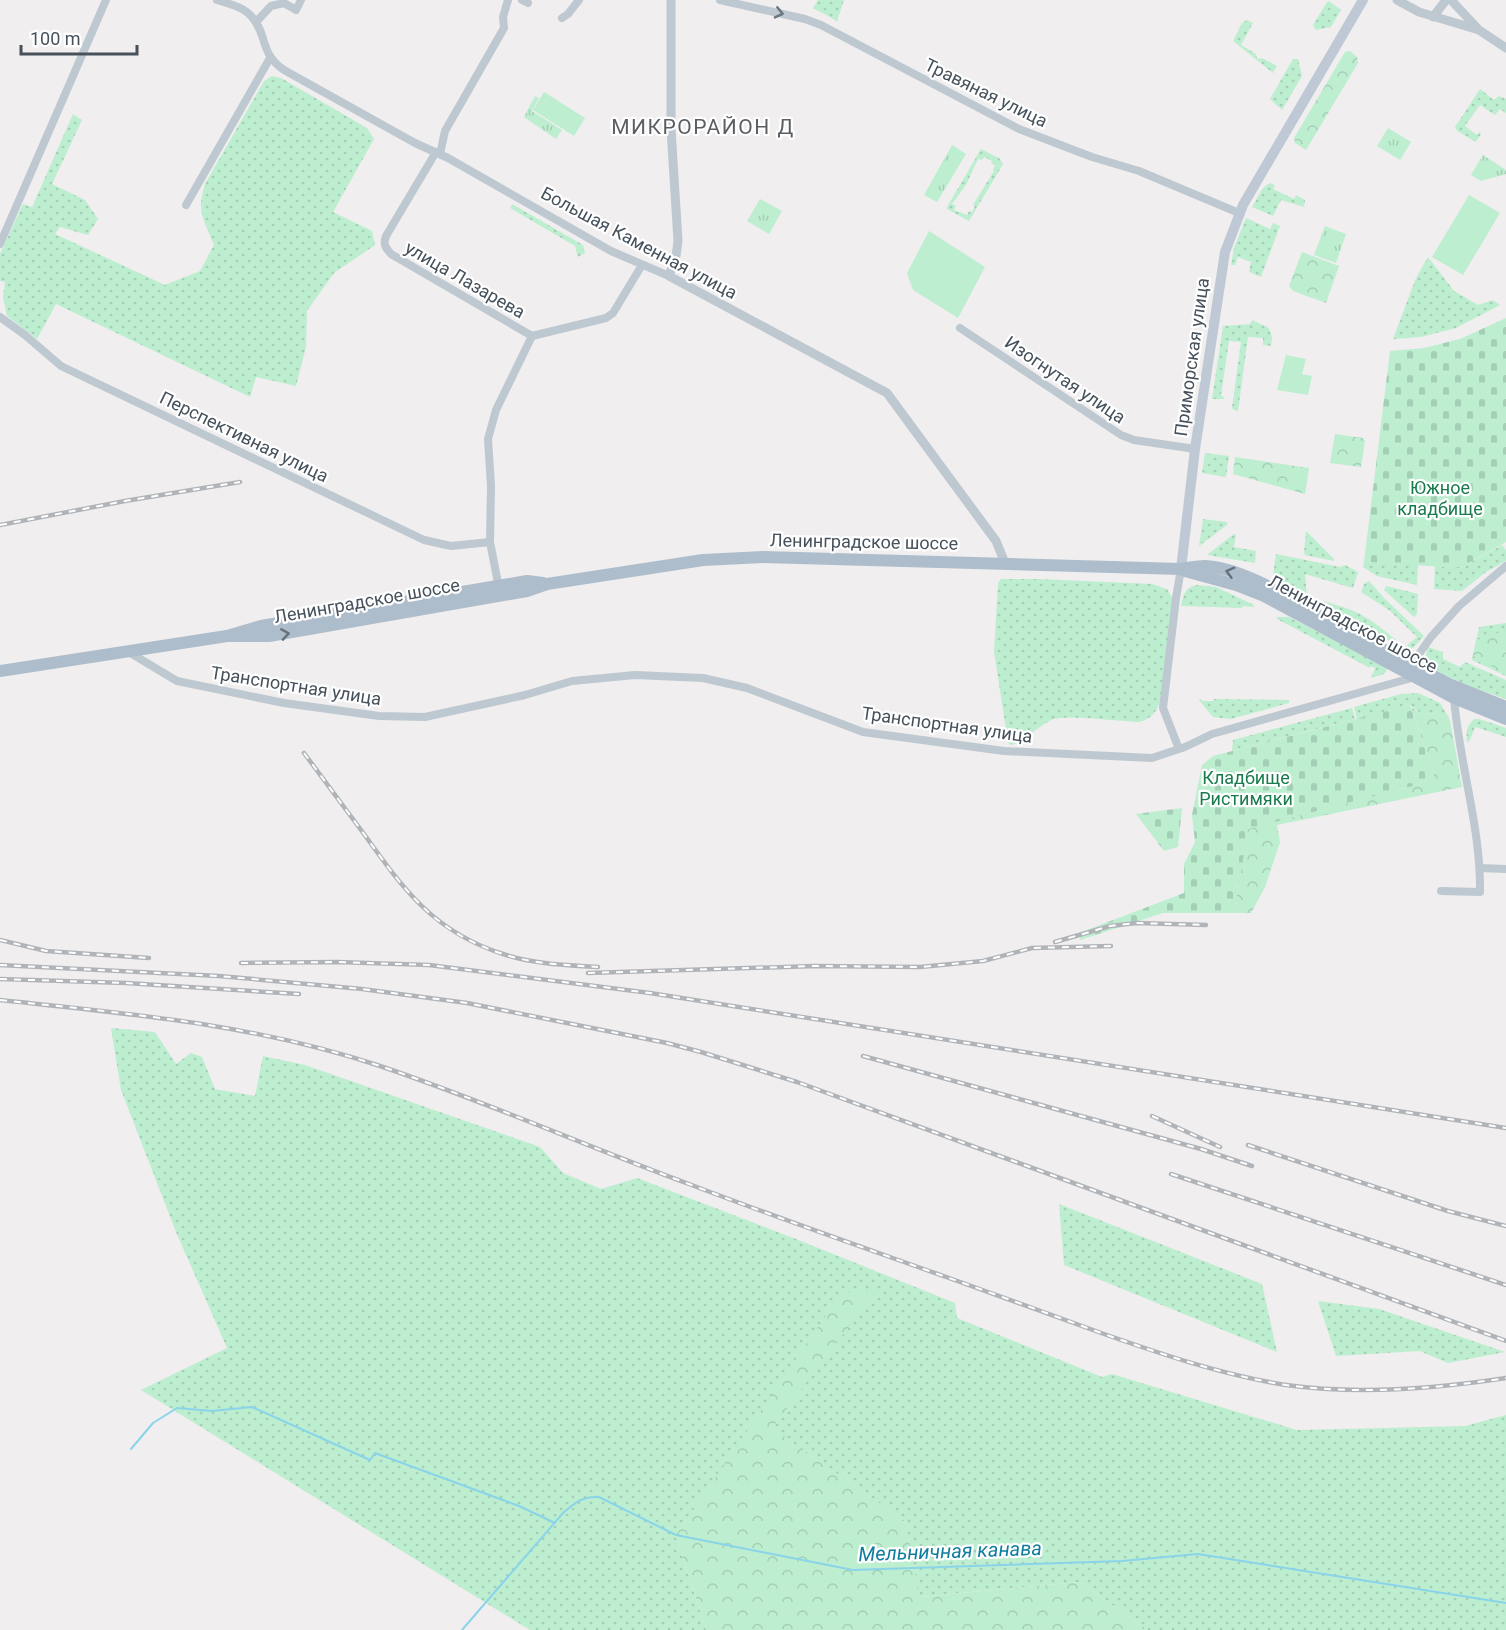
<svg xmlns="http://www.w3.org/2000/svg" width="1506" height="1630" font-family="Roboto,sans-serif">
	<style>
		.grass { fill: url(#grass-dots); fill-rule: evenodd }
		.forest { fill: url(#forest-crowns) }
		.cemetery { fill: url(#cemetery-stones) }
		.park { fill: url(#park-tufts) }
		.garden { fill: #bdeed0 }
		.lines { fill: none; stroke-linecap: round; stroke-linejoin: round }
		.stream { stroke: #8ad4ea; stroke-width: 2 }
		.minor { stroke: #bec8d0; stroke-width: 8 }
		.tertiary { stroke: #bec8d0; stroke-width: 9 }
		.secondary { stroke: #bfc9d5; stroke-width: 10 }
		.primary { stroke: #aebdcc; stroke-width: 12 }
		.rail-casing { stroke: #b0b3b8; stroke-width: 4.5 }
		.rail { stroke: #fff; stroke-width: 2; stroke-dasharray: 7; stroke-linecap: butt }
		.oneway { stroke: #6a757e }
		.oneway2 { stroke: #65717d }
		.labels { text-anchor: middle; stroke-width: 4.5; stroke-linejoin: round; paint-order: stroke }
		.street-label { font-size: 18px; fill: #46515b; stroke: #fff }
		.park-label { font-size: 18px; fill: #197b4c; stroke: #fff }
		.water-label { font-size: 20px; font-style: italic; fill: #0f7d9e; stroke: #fff }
		.quarter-label { font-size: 21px; letter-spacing: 1.5px; fill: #5b5e63; stroke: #fff }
	</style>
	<defs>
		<pattern id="grass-dots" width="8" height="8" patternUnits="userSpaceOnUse" patternTransform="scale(1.5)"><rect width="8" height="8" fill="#bdeed0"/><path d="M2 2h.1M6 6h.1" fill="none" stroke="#a4ceb5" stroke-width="1.8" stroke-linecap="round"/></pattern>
		<pattern id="forest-crowns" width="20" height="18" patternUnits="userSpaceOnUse" patternTransform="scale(1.5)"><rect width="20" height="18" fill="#bdeed0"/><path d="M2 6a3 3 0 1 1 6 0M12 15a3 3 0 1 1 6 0" fill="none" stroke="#a4ceb5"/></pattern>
		<pattern id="cemetery-stones" width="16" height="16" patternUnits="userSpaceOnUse" patternTransform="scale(1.5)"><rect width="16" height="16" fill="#bdeed0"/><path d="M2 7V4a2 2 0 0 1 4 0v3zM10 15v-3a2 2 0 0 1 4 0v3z" fill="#a4ceb5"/></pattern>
		<pattern id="park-tufts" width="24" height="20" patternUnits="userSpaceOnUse" patternTransform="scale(1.5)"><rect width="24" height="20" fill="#bdeed0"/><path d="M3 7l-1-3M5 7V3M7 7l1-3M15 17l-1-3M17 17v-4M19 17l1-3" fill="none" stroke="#a4ceb5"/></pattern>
	</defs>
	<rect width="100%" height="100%" fill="#f0eeee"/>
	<path class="grass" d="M818 0H844L837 21 813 8Z
		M1329 1 1341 10 1331 27 1316 30 1313 25 1327 2Z
		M1247 20 1253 23 1241 45 1256 54 1257 59 1262 58 1277 66 1273 73 1233 41 1242 23Z
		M1293 59H1298L1302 76 1282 110 1270 99Z
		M272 76 281 78 367 128 374 139 333 212 372 231 375 245 334 273 307 311 306 347 296 386 256 377 250 397 56 304 37 339 7 316 3 297 5 282 0 281V254L23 204 32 207 73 114 82 120 52 184 85 200 98 219 88 235 60 227 55 234 165 285 200 271 214 245C204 219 196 213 205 184L264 81Z
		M1480 89 1494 100 1499 96 1506 99V113L1500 109 1495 115 1480 105 1465 126 1477 135 1480 132 1481 134 1476 142 1457 131 1455 127Z
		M981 149 999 158 1003 164 969 221 947 209V207ZM984 157 992 161 991 163 995 165 993 170 994 171 973 205 975 206 972 212 969 211 967 215 954 210 956 206 952 204 966 185 978 159 982 160Z
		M1270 183 1275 185 1273 189 1294 199 1296 195 1305 200 1304 207 1281 200 1273 216 1252 207 1263 188Z
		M512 204 583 245 585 253 578 257 575 246 510 208Z
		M1246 218 1270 229 1273 223 1280 226 1261 277 1249 272 1251 262 1238 257 1235 265H1231L1234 248Z
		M1428 257 1454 291 1478 305 1493 300 1500 305 1456 328 1421 337 1393 339 1416 278Z
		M1252 320 1269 328 1272 337 1271 346 1263 345V338L1248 337 1238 411 1234 410 1232 408 1241 342 1229 341 1221 395 1225 399H1212L1223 326 1250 324Z
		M1205 453 1229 456 1226 477 1202 473Z
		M1203 519 1227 522 1228 524 1199 546Z
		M1306 531 1334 559V561L1305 555 1304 553Z
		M1234 534H1236L1234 547 1256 551 1255 563 1207 555Z
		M1502 545 1506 550V561L1486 572 1462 591 1434 589 1435 565 1460 568Z
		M1276 554 1340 567 1345 565 1358 572 1353 588 1305 574 1307 597C1329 603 1351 607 1370 620 1383 628 1393 639 1405 647L1417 637 1389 610 1361 592 1364 584 1369 581 1384 598 1424 636 1413 648 1406 649 1306 598 1293 587 1273 576Z
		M1364 562 1418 564 1417 585 1377 576 1363 567Z
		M1001 579H1039L1152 584 1167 589 1173 599 1161 699C1157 711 1152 719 1139 722 1122 721 1067 715 1054 719 1039 724 1023 744 1010 745L1008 742 994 652 998 583Z
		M1197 585 1216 587 1254 605 1253 607 1243 606 1242 608 1181 606C1183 595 1185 587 1197 585Z
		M1386 586 1418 594 1417 614 1414 617 1384 590Z
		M1277 617H1289L1386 667 1387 670 1384 674 1371 678 1375 668 1371 666 1370 668 1277 619Z
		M1506 623V676L1472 660 1479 627Z
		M1428 647 1443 652V659L1460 667 1465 662 1506 680V699C1489 693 1430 674 1425 659Z
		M1418 693 1440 703 1450 720 1435 713 1423 715 1410 705 1357 719 1354 707 1401 694Z
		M1200 699 1203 701H1213L1214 699 1289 700V703L1231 719 1213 717 1199 700Z
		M1352 708 1355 719 1232 751 1233 740Z
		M1474 719H1479L1506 728V737L1475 727 1470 740 1467 743C1466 733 1466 726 1474 719Z
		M111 1028 155 1032 176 1064 191 1053 202 1057 215 1089 255 1096 263 1056 305 1065 540 1147 563 1173 601 1189 637 1178 796 1239 955 1303 957 1318 1102 1377 1112 1374 1297 1430 1465 1426 1506 1415V1630H1148L1079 1582 919 1597 905 1521 771 1428 876 1290 676 1535 706 1630H530L141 1390 227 1348 176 1232 121 1090Z
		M1059 1204 1262 1284 1277 1352 1064 1265Z
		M1318 1301 1379 1309 1505 1352 1448 1363 1420 1351 1336 1356Z"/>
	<path class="forest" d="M1350 51 1357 57 1358 63 1306 150 1295 143 1294 138 1345 52Z
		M1302 252 1339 266 1326 303 1293 291 1289 286Z
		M1335 434 1363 438 1365 441 1361 467 1330 463Z
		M1235 457 1309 468 1305 494 1233 474Z
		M1492 631 1506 636V672L1479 661 1473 655 1476 641Z
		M1411 707 1423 715 1435 713 1450 720 1462 787 1277 825 1280 842 1265 887 1251 913H1234L1247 829 1420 784 1434 774Z
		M877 1290 772 1428 905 1521 920 1597 1079 1582 1148 1630H706L676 1535 841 1293Z"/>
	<path class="cemetery" d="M1506 318V542L1460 568 1364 562 1390 351 1424 348 1460 339Z
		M1410 705 1434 774 1420 784 1248 829 1234 913H1163L1080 940 1079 933 1184 893V864L1195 842 1192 815 1202 765 1213 756Z
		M1182 808 1178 847 1164 851 1136 814Z"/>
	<path class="park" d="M535 96 539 98 532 111 562 130 556 139 524 117Z
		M1388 128 1411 142 1400 160 1377 146Z
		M952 145 966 154 937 202 924 195Z
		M1483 155 1506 170V174L1481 181 1471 175Z
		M760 199 782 211 769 234 747 221Z
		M1325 226 1346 234 1336 263 1314 255Z"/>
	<path class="garden" d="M544 92 585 118 574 136 533 110Z
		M1469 195 1500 213 1463 275 1432 257Z
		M929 231 985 267 958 318 913 290 907 273Z
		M1286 355 1306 359 1302 374 1312 376 1308 395 1277 390Z"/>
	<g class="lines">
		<path class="stream" d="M131 1449 153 1423 177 1408 212 1411 252 1407 370 1460 375 1453 519 1506 555 1523
			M462 1630 563 1513C576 1502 583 1496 599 1497L676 1535 853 1570 1122 1561 1198 1554 1506 1603"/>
		<path class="minor" d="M217 0C229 4 244 7 252 17 268 35 259 53 284 70L415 143 448 158 611 251 669 276
			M522 0 528 3
			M720 0 805 19 821 25 1019 129 1092 157 1139 171 1239 213
			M562 18 568 14 579 0
			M256 22 271 6 284 3 296 10 301 0
			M436 152 386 236C383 244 385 247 391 254L532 336
			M440 154 445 131 504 28 503 17 508 0
			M186 205 270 58
			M0 244 106 0
			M0 317 25 335 61 366 424 540 451 546 490 542
			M960 328 1121 435 1134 440 1195 449
			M499 588 490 542 491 486 488 439 496 410 532 336 606 318 613 313 642 265
			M127 651 177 681 284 703 379 716 425 717 525 695 572 681 635 675 703 678 747 688 863 732 1004 751 1152 758 1185 747 1212 734 1415 677
			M1412 664 1431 637 1459 606 1506 566
			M1179 749 1163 708 1176 598 1181 569
			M1480 868 1506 869
			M1441 891 1480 892C1481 827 1459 763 1454 698"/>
		<path class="tertiary" d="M671 0V129L678 241 676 256 669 276 887 393 996 541 1005 563
			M1397 0 1419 12 1479 30 1506 48
			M1451 0 1479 30
			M1433 17 1446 0"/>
		<path class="secondary" d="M1181 569 1195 449 1225 252 1243 205 1363 0"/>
		<path class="primary" d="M1185 571 1236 585 1264 596 1454 698 1506 719
			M227 636H269L527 591 547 584 703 560 763 557 1181 569C1189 568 1197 566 1205 566 1234 567 1277 589 1301 606L1449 684 1506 707
			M0 671 227 636 261 626 527 581 543 583"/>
		<g class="rail-casing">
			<path id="rail" d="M0 525 125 501 240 482
				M304 753C324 780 344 807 364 834 404 890 434 932 503 954 533 964 566 965 598 967
				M0 940 46 951 149 958
				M1055 942 1110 926 1137 923 1206 925
				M241 963 337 962 429 965 650 993 1506 1128
				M0 965 219 976 362 989 467 1003 667 1043 701 1052 797 1082 1506 1341
				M588 973 815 966 920 967 983 961 1032 948 1111 946
				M0 979 126 983 299 994
				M0 1000C132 1014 253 1024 380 1066 484 1101 586 1146 689 1184 775 1217 862 1247 949 1278 1000 1296 1052 1315 1104 1334 1164 1355 1223 1375 1286 1385 1359 1395 1434 1389 1506 1378
				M863 1056 1201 1149 1252 1166
				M1152 1116 1220 1147
				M1248 1145 1448 1211 1506 1226
				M1171 1174 1506 1285"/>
		</g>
		<use href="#rail" class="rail"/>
	</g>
	<defs><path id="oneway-chevron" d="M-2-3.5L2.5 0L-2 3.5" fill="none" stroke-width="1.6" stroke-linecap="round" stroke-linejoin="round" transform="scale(1.5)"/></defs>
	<use class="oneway" href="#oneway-chevron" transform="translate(779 13) rotate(13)"/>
	<g class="oneway2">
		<use href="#oneway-chevron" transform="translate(1230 572) rotate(-165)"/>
		<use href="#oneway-chevron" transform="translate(285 634) rotate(-9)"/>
	</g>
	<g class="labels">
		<g class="street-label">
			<text transform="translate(986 93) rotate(26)" y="6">Травяная улица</text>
			<text transform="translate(639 243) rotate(28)" y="6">Большая Каменная улица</text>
			<text transform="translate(465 280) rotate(30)" y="6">улица Лазарева</text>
			<text transform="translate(1192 357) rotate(-82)" y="6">Приморская улица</text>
			<text transform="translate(1065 380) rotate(34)" y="6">Изогнутая улица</text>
			<text transform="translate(244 437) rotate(26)" y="6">Перспективная улица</text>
			<text transform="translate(864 542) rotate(1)" y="6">Ленинградское шоссе</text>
			<text transform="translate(367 601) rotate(-10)" y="6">Ленинградское шоссе</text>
			<text transform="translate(1353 624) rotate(28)" y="6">Ленинградское шоссе</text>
			<text transform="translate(296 686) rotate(9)" y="6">Транспортная улица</text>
			<text transform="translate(947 725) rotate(8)" y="6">Транспортная улица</text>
		</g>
		<g class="park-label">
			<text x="1440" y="494">Южное<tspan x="1440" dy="21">кладбище</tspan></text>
			<text x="1246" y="784">Кладбище<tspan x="1246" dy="21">Ристимяки</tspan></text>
		</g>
		<g class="water-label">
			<text transform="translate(950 1551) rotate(-2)" y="7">Мельничная канава</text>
		</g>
		<g class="quarter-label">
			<text x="703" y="134">МИКРОРАЙОН Д</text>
		</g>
	</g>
	<path d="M21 45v9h116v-9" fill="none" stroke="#46515b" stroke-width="3"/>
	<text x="30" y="45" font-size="18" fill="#46515b" stroke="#ffffff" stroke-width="4.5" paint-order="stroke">100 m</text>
</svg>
